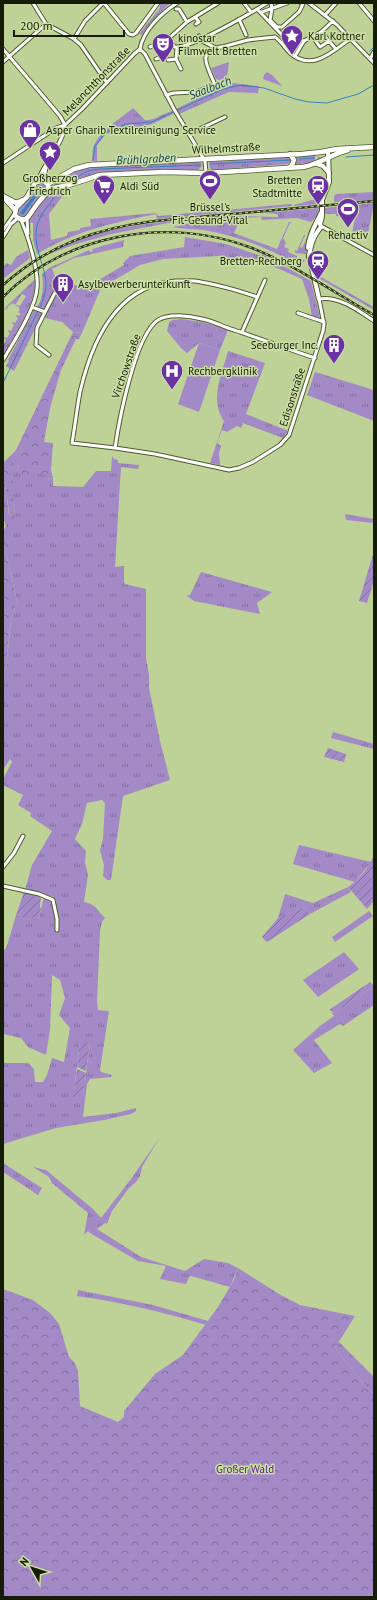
<svg xmlns="http://www.w3.org/2000/svg" width="377" height="1600" font-family="'PT Sans',sans-serif">
	<style>
		.grass { fill: url(#grass-tufts); fill-rule: evenodd }
		.forest { fill: url(#forest-crowns) }
		.park { fill: #a389c6 }
		.garden { fill: url(#garden-furrows) }
		.water { fill: url(#water-ripples) }
		.lines { fill: none; stroke-linecap: round; stroke-linejoin: round }
		.stream { stroke: #3384bd; stroke-width: 1 }
		.street-casing { stroke: #4d5e28; stroke-width: 5 }
		.secondary-casing { stroke: #4d5e28; stroke-width: 6 }
		.primary-casing { stroke: #4d5e28; stroke-width: 6 }
		.street { stroke: #fff; stroke-width: 3 }
		.secondary { stroke: #fff; stroke-width: 4 }
		.primary { stroke: #fff; stroke-width: 4.5 }
		.rail-casing { stroke: #2e371c; stroke-width: 2.5 }
		.rail { stroke: #cbdfa5; stroke-width: 1; stroke-dasharray: 3; stroke-linecap: butt }
		.labels { text-anchor: middle; stroke-width: 3; stroke-linejoin: round; paint-order: stroke }
		.poi-label { font-size: 11px; fill: #161d07; stroke: #cbdfa5; text-anchor: start }
		.street-label { font-size: 11px; fill: #161d07; stroke: #cbdfa5 }
		.park-label { font-size: 11px; fill: #58188d; stroke: #cbdfa5 }
		.water-label { font-size: 12px; font-style: italic; fill: #0f3b59; stroke: #cbdfa5 }
	</style>
	<defs>
		<pattern id="grass-tufts" width="24" height="20" patternUnits="userSpaceOnUse"><rect width="24" height="20" fill="#a389c6"/><path d="M3 7l-1-3M5 7V3M7 7l1-3M15 17l-1-3M17 17v-4M19 17l1-3" fill="none" stroke="#846f9f"/></pattern>
		<pattern id="forest-crowns" width="20" height="18" patternUnits="userSpaceOnUse"><rect width="20" height="18" fill="#a389c6"/><path d="M2 6a3 3 0 1 1 6 0M12 15a3 3 0 1 1 6 0" fill="none" stroke="#846f9f"/></pattern>
		<pattern id="garden-furrows" width="10" height="10" patternUnits="userSpaceOnUse"><rect width="10" height="10" fill="#a389c6"/><path d="M-1 1l2-2M0 10L10 0M9 11l2-2" fill="none" stroke="#846f9f"/></pattern>
		<pattern id="water-ripples" width="26" height="14" patternUnits="userSpaceOnUse"><rect width="26" height="14" fill="#3384bd"/><path d="M2 4q2-2 4 0t4 0M15 11q2-2 4 0t4 0" fill="none" stroke="#2a6b98"/></pattern>
	</defs>
	<rect width="100%" height="100%" fill="#bed298"/>
	<path class="grass" d="M160 3H170L150 23 142 35 139 34 160 8Z
		M267 72 272 75 282 86 263 79 264 75Z
		M232 83 259 86 258 93 229 92 179 114 176 109 198 98 199 95 224 84Z
		M133 108 145 120C154 121 162 114 172 111L173 114 152 124 106 134 97 145V161H92C93 156 92 149 94 145 101 130 120 119 133 108Z
		M294 154H315V161L295 165 297 160Z
		M288 156 291 158 292 161 288 164 212 170 210 168 209 162Z
		M198 161 201 162 202 166 198 170 166 169 96 174 55 186 54 182 78 169 87 167Z
		M41 183 45 185 46 190 27 215 22 217 18 214V210C23 204 37 185 41 183Z
		M67 190 49 214 51 240 67 236 68 232 80 230V228L91 226 90 219 156 213 158 216 291 204 292 206 157 219 156 214C112 223 76 231 37 254L33 240V223L29 222V220L36 208 49 192Z
		M374 192V200L334 202V196L336 194Z
		M319 198V204L294 206V205Z
		M374 203 367 239 352 234 355 218 336 216V214H325V208Z
		M319 208 318 215 311 222 297 218 262 220 261 217 243 218 242 222H239L234 233 277 249 289 222H293L290 223 283 238 286 243 284 247 289 249 288 252 297 256V259L305 260 300 266C271 249 238 236 204 230 194 229 183 229 173 227L217 217 236 216 278 217V214L263 213Z
		M184 220 111 234 73 245 49 254C91 230 137 224 184 220Z
		M304 235H305L300 247 302 248 308 236 306 254 295 253V250L297 251Z
		M185 237 226 244 261 256 262 254 311 281 320 318 312 317 309 299 302 279 270 265 256 261 218 256 163 259 140 265 101 288 82 333 73 332 62 322 41 317 14 371 6 366 9 361 8 360 34 310C43 303 44 285 42 274L49 268 89 250 90 252 93 251 92 249 124 240 123 247 74 258 52 269 57 281 56 288 66 283 78 286 87 282 90 285 124 265 123 263 130 256 184 247Z
		M28 250 30 258 3 279V268L6 263 11 265 16 257Z
		M312 256 318 274 321 277 374 307V310L317 277Z
		M34 280H35C36 304 15 336 3 356V346L6 340 4 338V337L7 338 10 333 8 331V330L11 331 14 325 12 323V322L15 323 18 318 16 316 17 315 19 316 21 314 18 312 20 310 18 306 15 307 17 305 20 306 26 296 22 294 15 305 13 303 7 307 8 310 6 308 3 311V310Z
		M181 319 202 322 228 330 220 350 199 343 187 353 181 348 167 331 169 322 173 320Z
		M228 351 265 363 246 414 288 431 283 438 243 423 241 428 237 426 227 432 222 430 217 443 221 446 219 453 220 465 210 463 224 421C209 399 222 375 228 351Z
		M315 372 374 390V421L307 395Z
		M112 456 114 459 118 460V463L139 465 138 469 121 467 115 567 124 566V582L125 584 146 589V658L149 675V688L160 741 170 780 123 796 111 880H107L103 876 104 865 100 850 103 839 105 803 102 800 87 803 82 824 75 839 86 851 85 862 88 875 84 902C97 905 96 909 105 918L102 922 100 931 97 1002 98 1010 109 1011 100 1070 101 1072 112 1075 111 1077 90 1079 87 1084 83 1117 116 1113 136 1108V1111L131 1114 104 1120 56 1128 3 1144V1063H28L34 1069 35 1082H43L47 1075 52 1058 64 1062 70 1028 59 1015 65 998 60 980 52 975 50 1030 46 1055 28 1047 21 1038 3 1034V952L7 946 16 915 28 920 34 917 39 918 44 897H54L25 890 32 865 52 831 30 816 31 813 18 805 23 795 3 785V779L12 762 3 749V668H6L11 620 17 601 3 540V530L6 527 5 522 3 519V481L5 484 9 515 15 513 13 504V461L18 462 19 471 44 473 45 479 53 478V486L83 487 96 471H111ZM80 1042 90 1043 83 1097 74 1090Z
		M345 514 374 519V523L346 520Z
		M201 572 272 592 257 603 260 614 194 601 187 596 190 595Z
		M333 732 374 744V749L331 738Z
		M299 845 371 862 355 882 293 864Z
		M348 887 351 892 310 914 305 907 278 918 285 894 313 903Z
		M369 911 373 916 335 942 332 937Z
		M344 952 359 969 318 997 303 980Z
		M374 986V1005L343 1026 340 1024 314 1040 332 1063 314 1073 293 1050 320 1026 334 1016 331 1012 335 1013 339 1010Z
		M160 1137 142 1167 140 1176 136 1182 129 1188 112 1211 107 1224 105 1223 97 1229 141 1257 185 1271 204 1259 228 1263 238 1268 230 1287 191 1276 189 1277 186 1284 160 1279 166 1266 138 1261 90 1233 88 1231 84 1235 88 1213 52 1183 49 1177 33 1167 46 1170 93 1209 101 1218 131 1179Z
		M3 1163 42 1188 38 1195 3 1172Z
		M78 1290 153 1305 208 1321 206 1325C163 1312 121 1302 77 1296Z
		M339 1342 374 1377V1394L363 1383 335 1348Z"/>
	<path class="forest" d="M73 332 82 333 79 339H76L61 370 50 408 44 442 53 443 51 470 53 478 45 479 43 473 24 476 19 471 18 462 13 461V504L18 530 15 534 12 532 5 484 3 481 4 462 16 450Z
		M3 540 17 601 11 620 9 636H4Z
		M238 1268 279 1294 300 1305 355 1316 335 1348 363 1383 374 1394V1597H3V1289L33 1300 50 1313 59 1324 69 1357 75 1363 78 1371 80 1406 118 1422 124 1417V1411L155 1374 183 1355 218 1307 234 1280Z"/>
	<path class="park" d="M229 62 227 77 219 80 216 79 211 68Z
		M199 343 220 350 199 412 178 404Z
		M3 749 8 754 10 759 3 770Z"/>
	<path class="garden" d="M374 551V580L367 603 359 601Z
		M4 636H9L6 668H3Z
		M328 748 346 754 344 762 324 757Z
		M374 855V901L367 909 348 887C359 880 369 867 374 855Z
		M24 892 41 895 40 907 41 908 39 918 34 917 28 920 16 915Z
		M305 907 310 914 267 942 262 937 278 918Z
		M370 982 374 986 339 1010 335 1013 329 1010Z
		M80 1041 90 1043 86 1071 77 1067Z
		M77 1069 86 1073 83 1097H73Z"/>
	<path class="water" d="M41 186 43 187 23 215 20 213Z
		M295 377 301 380V385L299 390 297 389 293 380Z"/>
	<g class="lines">
		<path class="stream" d="M370 51 374 47
			M346 157 374 155
			M318 158H323
			M299 159 314 158
			M93 160 95 146 106 132 128 124 152 122 223 89 241 85 264 88 295 99 309 102 327 103 358 94 374 85
			M210 164 290 160
			M65 184 88 171 100 169 200 165
			M39 309C43 301 47 290 46 281 44 265 35 250 36 233 36 219 48 206 56 195
			M3 383 38 311"/>
		<g class="street-casing">
			<path id="street" d="M33 3 46 24 74 39 81 45 107 83
				M104 3 129 34 133 35 136 33 158 3
				M244 3 251 12
				M271 3 272 9 270 20 277 27H282L299 12 303 4 301 3
				M309 3 336 24 374 63
				M359 3 374 21
				M176 9H179L187 22
				M257 9 282 35
				M262 12 287 3
				M326 14 336 3
				M195 17 199 22 196 24
				M239 19 246 35
				M321 32 336 49
				M282 35 289 34 304 41 321 32 333 21
				M199 36 202 41 216 48 226 46 248 40 275 37C281 41 285 48 290 53 312 72 332 52 350 39
				M313 37 320 47 329 41
				M74 39 85 21 103 3
				M167 40 175 47C190 49 251 13 267 3
				M150 47 167 40 187 22 218 3
				M177 48 176 59 181 69
				M3 49 60 116 65 125
				M140 49 145 54 174 109 205 161 206 173
				M140 49C143 30 162 13 177 3
				M295 56 304 41
				M156 59 164 56 159 45
				M370 59 374 52
				M168 60 176 59
				M3 62 46 24
				M166 95 174 93 196 92 215 85C213 79 204 63 206 57 207 53 212 50 216 48
				M189 134 225 117
				M3 163 56 128 65 125 82 109 134 54 140 49
				M44 180 46 167
				M38 181C44 162 63 145 65 125
				M27 218 28 234
				M321 226 374 255
				M3 230 15 213
				M3 237 11 224 18 218
				M257 297C240 291 218 285 201 282 193 280 184 281 176 281 117 285 92 340 80 392 77 408 75 426 72 443L115 448C119 421 135 335 158 320 169 313 190 316 202 319 213 321 223 327 234 330 261 339 288 349 315 358
				M32 307 45 312 60 283
				M45 312 37 328 36 345 49 355
				M298 313 324 322
				M242 332 265 280
				M3 360C13 343 36 308 37 288 39 271 28 236 21 220
				M115 448 155 454 229 470 239 468 253 462 280 445 289 435 323 331 324 324 319 299C338 295 359 311 374 321
				M3 867 14 853 23 836
				M3 886 39 894 53 900 57 919V930"/>
		</g>
		<g class="secondary-casing">
			<path id="secondary" d="M317 164 323 166 329 173
				M308 248C309 234 316 224 321 213
				M309 255 319 299
				M309 257C311 243 313 237 321 227L320 224 322 217V200L329 182 328 151"/>
		</g>
		<g class="primary-casing">
			<path id="primary" d="M289 168 292 165 294 160 290 154
				M43 180 48 185V191L38 203 28 217 24 220 18 218 15 215 16 208 27 197 35 183Z
				M48 184 74 169 89 165 302 154 321 152 337 149 374 147
				M49 189 69 185 100 175 164 172 206 173 303 167C320 164 332 154 348 150
				M3 196 16 203 23 200
				M5 199 15 210"/>
		</g>
		<use href="#street" class="street"/>
		<use href="#secondary" class="secondary"/>
		<use href="#primary" class="primary"/>
		<g class="rail-casing">
			<path id="rail" d="M3 285C48 245 97 228 155 221L374 201
				M3 297C67 233 169 216 252 248 293 264 335 293 374 315"/>
		</g>
		<use href="#rail" class="rail"/>
	</g>
	<defs>
		<g id="sight-pin" transform="scale(1.15)"><path d="M0 17L-7.5 6A9.5 9.5 0 1 1 7.5 6Z" fill="#6d31a6" stroke="#cbdfa5"/><path d="M0-6L1.8-2.2L6-1.7L2.9 1.2L3.7 5.4L0 3.3L-3.7 5.4L-2.9 1.2L-6-1.7L-1.8-2.2Z" fill="#fff"/></g>
		<g id="theatre-pin" transform="scale(1.15)"><path d="M0 17L-7.5 6A9.5 9.5 0 1 1 7.5 6Z" fill="#6d31a6" stroke="#cbdfa5"/><path d="M-5-5.5Q0-4 5-5.5V0Q5 5 0 6Q-5 5-5 0ZM-3.3-2.5H-1v1.5H-3.3ZM1-2.5H3.3v1.5H1ZM-2.8 1Q0 5.5 2.8 1Z" fill="#fff"/></g>
		<g id="shop-pin" transform="scale(1.15)"><path d="M0 17L-7.5 6A9.5 9.5 0 1 1 7.5 6Z" fill="#6d31a6" stroke="#cbdfa5"/><path d="M-5-2.5h2.3a2.7 3.5 0 0 1 5.4 0H5L5.5 6h-11ZM-1.5-2.5h3a1.5 2.3 0 0 0-3 0Z" fill="#fff"/></g>
		<g id="stadium-pin" transform="scale(1.15)"><path d="M0 17L-7.5 6A9.5 9.5 0 1 1 7.5 6Z" fill="#6d31a6" stroke="#cbdfa5"/><path d="M0-5a6.5 5 0 1 0 0 10a6.5 5 0 1 0 0-10ZM-3.5-1.8h7v3.6h-7Z" fill="#fff"/></g>
		<g id="supermarket-pin" transform="scale(1.15)"><path d="M0 17L-7.5 6A9.5 9.5 0 1 1 7.5 6Z" fill="#6d31a6" stroke="#cbdfa5"/><path d="M-6-5.5h2.5l.6 2H6L4.5 2H-2.5L-4.4-4H-6ZM-1.5 3.2a1.3 1.3 0 1 0 .1 0ZM3 3.2a1.3 1.3 0 1 0 .1 0Z" fill="#fff"/></g>
		<g id="station-pin" transform="scale(1.15)"><path d="M0 17L-7.5 6A9.5 9.5 0 1 1 7.5 6Z" fill="#6d31a6" stroke="#cbdfa5"/><path d="M-3-6H3Q5-6 5-4V2Q5 4 3 4L4.5 6H3L1.5 4h-3L-3 6H-4.5L-3 4Q-5 4-5 2V-4Q-5-6-3-6ZM-3.5-4v3h7v-3ZM-3.5 1v1.5H-2V1ZM2 1v1.5H3.5V1Z" fill="#fff"/></g>
		<g id="building-pin" transform="scale(1.15)"><path d="M0 17L-7.5 6A9.5 9.5 0 1 1 7.5 6Z" fill="#6d31a6" stroke="#cbdfa5"/><path d="M-4-6H4V6H1V3H-1V6H-4ZM-2.5-4.3h1.7v1.8h-1.7ZM.8-4.3h1.7v1.8H.8ZM-2.5-1h1.7V.8h-1.7ZM.8-1h1.7V.8H.8Z" fill="#fff"/></g>
		<g id="hospital-pin" transform="scale(1.15)"><path d="M0 17L-7.5 6A9.5 9.5 0 1 1 7.5 6Z" fill="#6d31a6" stroke="#cbdfa5"/><path d="M-5-5h3v3.5h4V-5h3V5h-3V1.5h-4V5h-3Z" fill="#fff"/></g>
	</defs>
	<g fill-rule="evenodd">
		<use href="#sight-pin" x="292" y="36"/>
		<use href="#theatre-pin" x="163" y="44"/>
		<use href="#shop-pin" x="30" y="130"/>
		<use href="#sight-pin" x="50" y="152"/>
		<use href="#stadium-pin" x="210" y="181"/>
		<use href="#supermarket-pin" x="104" y="186"/>
		<use href="#station-pin" x="318" y="186"/>
		<use href="#stadium-pin" x="348" y="209"/>
		<use href="#station-pin" x="318" y="261"/>
		<use href="#building-pin" x="63" y="284"/>
		<use href="#building-pin" x="334" y="345"/>
		<use href="#hospital-pin" x="172" y="371"/>
	</g>
	<g class="labels">
		<g class="poi-label">
			<text x="308" y="40">Karl Kottner</text>
			<text x="178" y="42">kinostar<tspan x="178" dy="13">Filmwelt Bretten</tspan></text>
			<text x="46" y="134">Asper Gharib Textilreinigung Service</text>
			<text x="50" y="182" text-anchor="middle">Großherzog<tspan x="50" dy="13">Friedrich</tspan></text>
			<text x="302" y="184" text-anchor="end">Bretten<tspan x="302" dy="13">Stadtmitte</tspan></text>
			<text x="120" y="190">Aldi Süd</text>
			<text x="210" y="211" text-anchor="middle">Brüssel's<tspan x="210" dy="13">Fit-Gesund-Vital</tspan></text>
			<text x="348" y="239" text-anchor="middle">Rehactiv</text>
			<text x="302" y="265" text-anchor="end">Bretten-Rechberg</text>
			<text x="78" y="288">Asylbewerberunterkunft</text>
			<text x="318" y="349" text-anchor="end">Seeburger Inc.</text>
			<text x="188" y="375">Rechbergklinik</text>
		</g>
		<g class="street-label">
			<text transform="translate(96 81) rotate(-46)" y="4">Melanchthonstraße</text>
			<text transform="translate(226 148) rotate(-3)" y="4">Wilhelmstraße</text>
			<text transform="translate(126 366) rotate(-71)" y="4">Virchowstraße</text>
			<text transform="translate(292 397) rotate(-72)" y="4">Edisonstraße</text>
		</g>
		<g class="park-label">
			<text x="245" y="1473">Großer Wald</text>
		</g>
		<g class="water-label">
			<text transform="translate(210 88) rotate(-21)" y="4">Saalbach</text>
			<text transform="translate(146 159) rotate(-3)" y="4">Brühlgraben</text>
		</g>
	</g>
	<rect width="377" height="1600" fill="none" stroke="#161d07" stroke-width="8"/>
	<g transform="translate(32 1568) rotate(309)" stroke="#cbdfa5" stroke-width="3" paint-order="stroke">
	<path d="M0-3L7 15L0 10L-7 15Z" fill="#161d07"/>
	<text y="-6" font-size="11" font-weight="bold" text-anchor="middle" fill="#161d07">N</text>
	</g>
	<path d="M14 30v6h110v-6" fill="none" stroke="#161d07" stroke-width="2"/>
	<text x="20" y="30" font-size="12" fill="#161d07" stroke="#cbdfa5" stroke-width="3" paint-order="stroke">200 m</text>
</svg>
